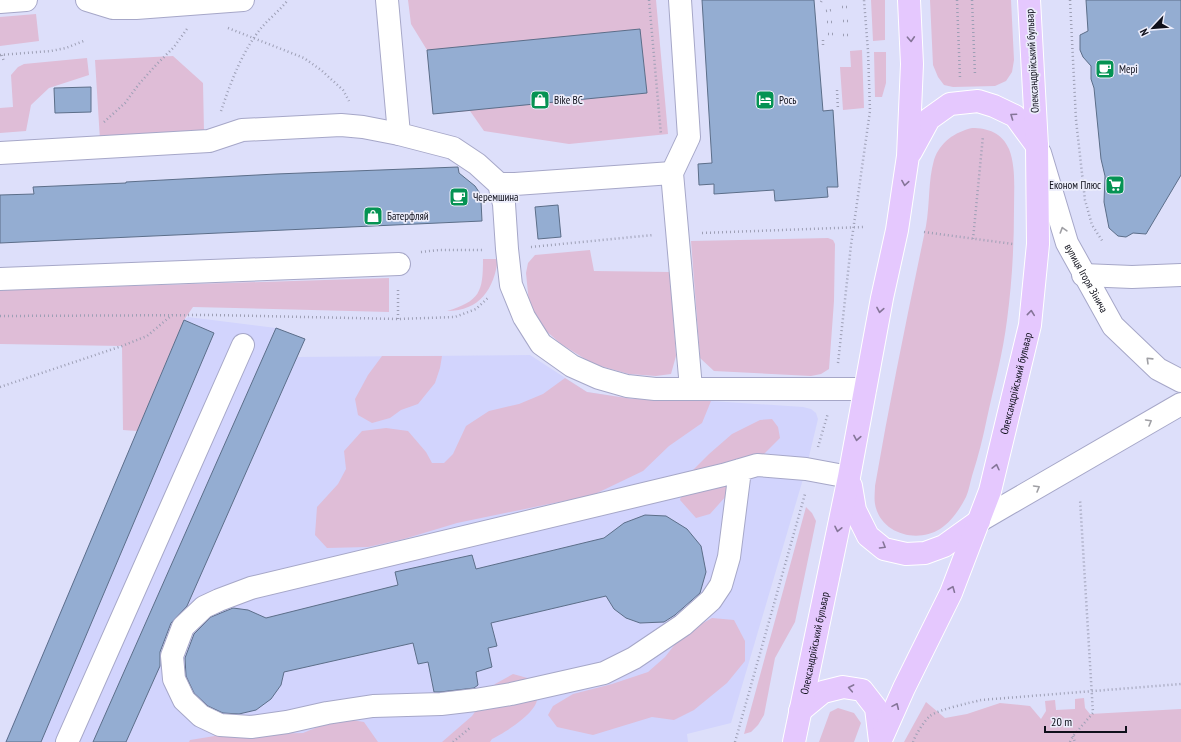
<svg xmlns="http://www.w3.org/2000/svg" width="1181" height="742" font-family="'PT Sans Narrow',sans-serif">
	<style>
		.built { fill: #d2d4fd }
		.green { fill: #dfbdd7 }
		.building { fill: #94add2; stroke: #5c6e89 }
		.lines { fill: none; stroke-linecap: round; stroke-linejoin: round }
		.minor-casing { stroke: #a6a7c8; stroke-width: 24 }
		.major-casing { stroke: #fff; stroke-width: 24 }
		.path { stroke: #9d9fb5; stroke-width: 2.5; stroke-dasharray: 1 3; stroke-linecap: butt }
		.minor { stroke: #fff; stroke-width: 22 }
		.major { stroke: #e5c8fe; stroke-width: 22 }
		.oneway { stroke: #857598 }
		.oneway2 { stroke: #9f9fa4 }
		.labels { text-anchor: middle; stroke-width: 3.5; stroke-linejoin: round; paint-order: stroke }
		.street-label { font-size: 11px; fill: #0f101b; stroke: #ecedfb }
		.poi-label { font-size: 11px; fill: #0f101b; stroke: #ecedfb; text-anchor: start }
	</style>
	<rect width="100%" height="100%" fill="#dddffa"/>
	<path class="built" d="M188 317 276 328 305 339 297 357 530 355 587 392 633 399 711 401 803 407 811 409 816 413 818 419 806 469 731 723 687 734 688 742H5L184 320Z"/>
	<path class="green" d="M408 0H656L668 134 569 144 484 131 470 111 433 114 427 50 411 24Z
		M871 0H885V40L873 41Z
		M930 0H1011L1014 60 1012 72 1006 81 995 86 953 87 944 85 938 77 933 65Z
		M36 14 39 41 0 46V17Z
		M862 50 864 108 843 110 840 67H851L850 51Z
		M874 52H886V83L882 97H875Z
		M173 56 203 83 204 132 100 140 95 60Z
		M87 58 89 75 49 88 31 105 26 131 0 133V108L13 107 11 75 18 67 24 64Z
		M972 128C988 128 1002 133 1009 149 1016 167 1014 189 1014 209 1014 246 1012 283 1007 320 1003 353 994 386 987 418 983 438 978 457 972 476 970 483 969 490 966 497 960 509 951 522 940 529 916 544 880 533 875 504 874 498 875 491 875 486 890 399 908 312 926 226 930 204 928 181 934 160 940 142 955 132 972 128Z
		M828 238 833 240 835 244 834 301 829 369 821 374 811 376 714 371 700 358 691 241Z
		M590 250 594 271 670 272 676 356 671 374 656 376 629 374 593 364 561 344 545 330 535 316 529 303 526 273 528 263 535 255Z
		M483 259H498C494 289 480 311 447 311 480 301 483 292 483 259Z
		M389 278V312L193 307 184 320 137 431 123 430 122 346 0 344V290Z
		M382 356H442L440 368 435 383 418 404 401 410 390 418 372 423 358 415 355 399 368 375Z
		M565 378 587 392 633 399 711 401 702 423 669 446 643 471 593 495 457 523 404 539 368 547 327 548 315 535 317 507 338 484 346 469 344 451 362 431 386 428 408 431 426 452 432 463H444L453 454 466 426 489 411 519 404 543 394Z
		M772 419 778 427 780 438 761 457 710 514 696 518 680 500 688 475 709 454 732 434 760 420Z
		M806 507 812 513 816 521 795 622 775 658 764 715 758 725 751 732 744 734Z
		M712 618 734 620 745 641V661L727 683 694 710 674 720 652 717 593 735 557 727 548 715 553 706 573 694 612 684 648 672 665 657 683 634Z
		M513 674 531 679C533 684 536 691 537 697 539 712 504 733 492 739L490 742H442L472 716 495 684Z
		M1084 698 1085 708 1090 714 1181 709V742H904L926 702 945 718 967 714 1000 703 1030 706 1041 719 1046 711 1045 701 1055 700 1056 710 1075 709V699Z
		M838 708 854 713 861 723 854 742H819L830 712Z
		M340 718 364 722 378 742H189L190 740 221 735 303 733Z"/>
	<path class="building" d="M702 0H814L823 111 833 110 838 187H827L828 197 775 201 774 190 714 194V184L699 185 698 164 712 163Z
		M1086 0H1181V175L1146 234 1133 233 1126 237 1118 236 1109 228 1104 202 1105 176 1101 159 1094 88 1091 79V66L1083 57 1080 50V35L1088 31Z
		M640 29 647 93 433 114 427 50Z
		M91 87V112L55 113 54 88Z
		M458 167 459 173 475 186 479 192 481 201 482 221 0 243V195L34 194 33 187 126 183V182L276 174Z
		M558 205 561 237 538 239 535 207Z
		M184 320 214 333 41 742H6Z
		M276 328 305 339 297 357 187 606 171 623 160 652V666L126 742H93Z
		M645 515 666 516 687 529 701 546 706 572 700 593 675 615 664 622 640 623 626 618 614 609 606 596 491 623 497 646 488 648 492 667 476 672 478 685 474 688 440 692H434L428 662 418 664 413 643 284 672 281 685 271 699 256 710 239 714 223 713 208 706 194 693 186 676 185 658 194 634 211 617 233 608 248 610 266 618 398 585 395 572 472 555 476 569 604 538 624 523Z"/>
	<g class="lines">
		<g class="minor-casing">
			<g id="minor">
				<path d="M87 0 113 8H136L243 0"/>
				<path d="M387 0 399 134 453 148 477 164 499 184 504 204 507 249 511 285 524 317 541 344 572 366 599 378 627 386 655 389H865"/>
				<path d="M680 0 689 137 672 173 691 388"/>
				<path d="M0 2 26 0"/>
				<path d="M0 153 209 141 242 130 341 125 363 127 399 134"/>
				<path id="s1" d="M1040 153 1067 243 1113 326 1158 369 1181 381"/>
				<path d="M499 184H515L672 173"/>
				<path d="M1083 275 1132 277 1181 275"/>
				<path d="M0 279 399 264"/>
				<path d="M740 470 729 557 721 585 711 600 683 625 634 658 604 673 511 694 475 700 441 704 373 706 327 713 287 722 251 727 220 725 201 716 184 700 174 679 172 656 183 627 204 607 219 600 251 588 723 475 757 465 806 469 849 477"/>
				<path d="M979 521 1181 404"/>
				<path d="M67 742 243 345"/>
			</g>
		</g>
		<g class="major-casing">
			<g id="major">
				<path d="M911 152 929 119 950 104 978 101 994 106 1015 116 1037 146"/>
				<path d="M851 486 855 510 868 536 884 549 906 554 925 553 944 546 979 521"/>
				<path d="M800 711 823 692 843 687 862 690 876 708 880 741"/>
				<path id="s2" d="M794 742 849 477 882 298 897 230 908 156 912 64 909 0"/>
				<path id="s3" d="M880 742 904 688 951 593 990 491 1030 325 1038 244 1037 146 1029 0"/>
			</g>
		</g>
		<path class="path" d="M649 0 661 135
			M957 0 960 78
			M972 0 975 75
			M1070 0 1076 120 1085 200 1092 225 1103 242
			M821 2 822 0
			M842 7H849
			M826 11 832 10
			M843 21H849
			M827 22H833
			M228 28 304 58 321 70 343 90 349 101
			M828 34H834
			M843 35H850
			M823 45V39
			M0 55 51 51 66 48 86 40
			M2 55 4 62
			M837 90 838 110
			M221 111C231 82 242 51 262 27 270 18 280 10 288 0
			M104 122 125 103 139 84 156 65 174 47 187 29
			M924 232 1013 244
			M702 233 863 227
			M973 239 983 136
			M531 247 653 235
			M421 252 439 250H482
			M0 316 213 315 398 319 455 317 476 309 489 297
			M398 319V289
			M838 363 851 245 870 111 868 51 864 0
			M0 387 122 346 147 336 172 315
			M818 447 828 413
			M1073 736 1075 742
			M453 742 471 727
			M735 742 805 494
			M913 742C916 734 924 721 930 716 939 709 970 703 981 700L1181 684
			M1070 742 1073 736 1093 713 1080 499"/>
		<use href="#minor" class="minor"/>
		<use href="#major" class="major"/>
	</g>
	<defs><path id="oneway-chevron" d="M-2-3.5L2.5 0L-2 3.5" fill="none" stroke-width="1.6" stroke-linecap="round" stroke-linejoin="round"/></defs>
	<g class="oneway">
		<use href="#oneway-chevron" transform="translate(911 39) rotate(87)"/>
		<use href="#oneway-chevron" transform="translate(1013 116) rotate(-145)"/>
		<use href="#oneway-chevron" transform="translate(905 183) rotate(99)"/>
		<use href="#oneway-chevron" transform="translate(880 310) rotate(100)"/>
		<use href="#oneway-chevron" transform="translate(1031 313) rotate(-84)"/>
		<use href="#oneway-chevron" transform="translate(857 438) rotate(100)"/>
		<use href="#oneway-chevron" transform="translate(996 467) rotate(-77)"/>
		<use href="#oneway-chevron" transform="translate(838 529) rotate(102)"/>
		<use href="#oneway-chevron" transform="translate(883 546) rotate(31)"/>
		<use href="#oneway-chevron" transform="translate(952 589) rotate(-68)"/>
		<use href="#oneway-chevron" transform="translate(851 688) rotate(-169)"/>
		<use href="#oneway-chevron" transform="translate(896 706) rotate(-66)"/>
	</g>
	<g class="oneway2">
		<use href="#oneway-chevron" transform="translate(1063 230) rotate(-107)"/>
		<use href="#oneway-chevron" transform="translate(1149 360) rotate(-136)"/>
		<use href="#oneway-chevron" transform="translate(1149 422) rotate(-30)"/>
		<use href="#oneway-chevron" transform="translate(1037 488) rotate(-30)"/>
	</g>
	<defs>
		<g id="cafe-square" transform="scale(1)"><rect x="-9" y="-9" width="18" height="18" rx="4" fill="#059353" stroke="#ecedfb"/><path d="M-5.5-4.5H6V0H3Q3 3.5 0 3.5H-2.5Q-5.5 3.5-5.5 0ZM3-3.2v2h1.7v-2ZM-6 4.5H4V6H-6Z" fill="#fff"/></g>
		<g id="shop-square" transform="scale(1)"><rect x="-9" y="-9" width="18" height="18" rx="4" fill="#059353" stroke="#ecedfb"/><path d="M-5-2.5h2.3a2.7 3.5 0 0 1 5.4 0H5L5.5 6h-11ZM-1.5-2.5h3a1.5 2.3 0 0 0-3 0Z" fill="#fff"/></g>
		<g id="hotel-square" transform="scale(1)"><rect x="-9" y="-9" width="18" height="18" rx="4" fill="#059353" stroke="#ecedfb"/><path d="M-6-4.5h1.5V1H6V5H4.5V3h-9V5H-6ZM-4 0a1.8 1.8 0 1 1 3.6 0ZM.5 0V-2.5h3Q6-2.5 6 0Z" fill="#fff"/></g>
		<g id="supermarket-square" transform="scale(1)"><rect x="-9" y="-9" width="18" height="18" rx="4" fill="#059353" stroke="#ecedfb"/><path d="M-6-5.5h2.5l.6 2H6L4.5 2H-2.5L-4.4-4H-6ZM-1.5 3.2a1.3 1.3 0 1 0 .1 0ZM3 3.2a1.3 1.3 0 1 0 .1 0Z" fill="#fff"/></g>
	</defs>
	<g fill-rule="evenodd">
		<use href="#cafe-square" x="1105" y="69"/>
		<use href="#shop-square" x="540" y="100"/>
		<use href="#hotel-square" x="765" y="100"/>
		<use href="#supermarket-square" x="1115" y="185"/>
		<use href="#cafe-square" x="459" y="197"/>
		<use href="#shop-square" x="373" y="216"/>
	</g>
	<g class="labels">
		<g class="street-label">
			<text transform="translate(1032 61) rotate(-93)" y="4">Олександрійський бульвар</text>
			<text dy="4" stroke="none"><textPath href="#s1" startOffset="134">вулиця Ігоря Зінича</textPath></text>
			<text dy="4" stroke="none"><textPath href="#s3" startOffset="385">Олександрійський бульвар</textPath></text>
			<text dy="4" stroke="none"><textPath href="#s2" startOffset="101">Олександрійський бульвар</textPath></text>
		</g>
		<g class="poi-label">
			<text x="1119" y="73">Мері</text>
			<text x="554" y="104">Bike BC</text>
			<text x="779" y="104">Рось</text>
			<text x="1101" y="189" text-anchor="end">Економ Плюс</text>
			<text x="473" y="201">Черемшина</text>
			<text x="387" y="220">Батерфляй</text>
		</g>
	</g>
	<g transform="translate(1153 28) rotate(244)" stroke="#ecedfb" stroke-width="3" paint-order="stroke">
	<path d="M0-3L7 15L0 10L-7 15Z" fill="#0f101b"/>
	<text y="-6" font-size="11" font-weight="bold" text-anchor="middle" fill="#0f101b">N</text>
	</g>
	<path d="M1045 726v6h81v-6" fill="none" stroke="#0f101b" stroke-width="2"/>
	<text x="1051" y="726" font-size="12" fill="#0f101b" stroke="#ecedfb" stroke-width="3" paint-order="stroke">20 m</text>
</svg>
